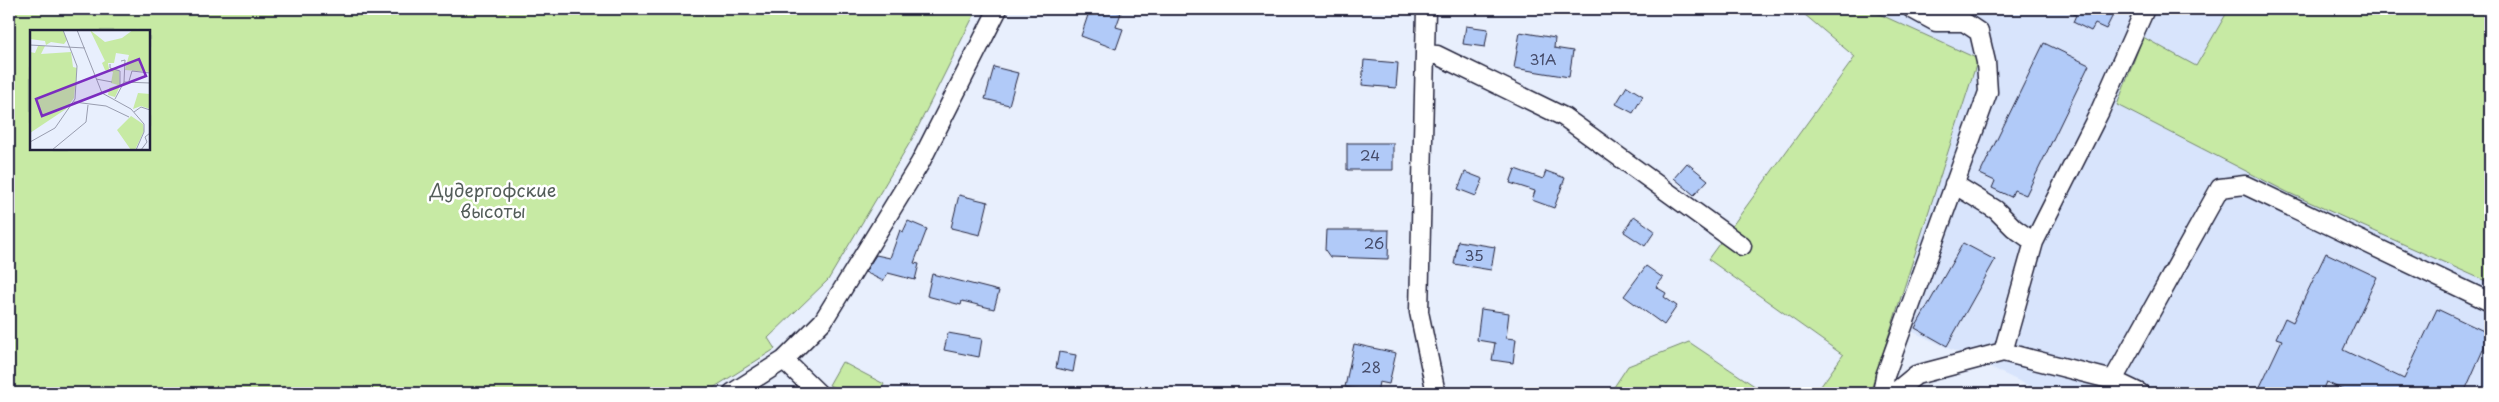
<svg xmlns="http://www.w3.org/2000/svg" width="2499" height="402" font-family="'Playpen Sans',sans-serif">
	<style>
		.built { fill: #d8e4fc }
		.green { fill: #c7eaa4; stroke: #748670; fill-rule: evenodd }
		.building { fill: #b1caf8; stroke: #22223b }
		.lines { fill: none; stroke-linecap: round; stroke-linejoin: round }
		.minor-casing { stroke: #22223b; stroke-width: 21 }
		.minor { stroke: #fff; stroke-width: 18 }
		.labels { text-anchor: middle; stroke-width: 5; stroke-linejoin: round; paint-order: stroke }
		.number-label { font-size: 15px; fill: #464c6a }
		.park-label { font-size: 18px; fill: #545e5a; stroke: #fff }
		.inset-road { fill: none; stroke: #999daf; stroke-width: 1 }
		.view { fill: #7b2cbf; fill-opacity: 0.15; stroke: #7b2cbf; stroke-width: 2.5 }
		.inset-edge { fill: none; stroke: #22223b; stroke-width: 2.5 }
	</style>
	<rect width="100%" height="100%" fill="#e8effd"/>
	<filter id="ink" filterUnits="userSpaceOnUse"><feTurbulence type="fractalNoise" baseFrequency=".02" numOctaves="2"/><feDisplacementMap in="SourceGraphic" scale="10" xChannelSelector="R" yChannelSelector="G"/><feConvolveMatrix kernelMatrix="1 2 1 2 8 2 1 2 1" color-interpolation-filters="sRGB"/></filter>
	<g filter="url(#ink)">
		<path class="built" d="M1868 9H2229L2196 66 2287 192 2490 283V393H2045L1894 323 1978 59Z"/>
		<path class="green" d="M9 9H977L912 139 828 280 768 338 775 349 705 393H9ZM149 31V149H31V31Z
			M1798 9H1868L1978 59 1870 393H1816L1843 355 1708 259 1855 57Z
			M2229 9H2490V283L2287 192 2117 105 2143 37 2196 66Z
			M1689 342 1765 393H1610L1628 366Z
			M842 362 884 384 879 393H844L829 385Z"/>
		<path class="building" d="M1090 9H1109L1121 13 1116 27 1123 29 1116 49 1081 36Z
			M2062 9H2116L2106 29 2095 24 2091 31 2073 22 2076 15Z
			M1466 26 1488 29 1485 47 1463 44Z
			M1520 32 1555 38 1554 48 1573 51 1569 77 1514 68Z
			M2044 43 2089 65 2026 195 2014 190 2011 197 1992 188 1995 181 1980 174Z
			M1364 60 1398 63 1396 88 1362 85Z
			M994 67 1018 73 1009 105 985 99Z
			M1627 86 1643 96 1633 113 1616 104Z
			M1347 143H1393V170H1347Z
			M1687 163 1708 180 1694 195 1674 178Z
			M1515 169 1543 179 1546 171 1565 178 1554 208 1532 200 1535 191 1510 183Z
			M1465 172 1483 179 1476 196 1458 189Z
			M959 195 988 202 980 235 951 228Z
			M1634 216 1655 231 1645 246 1624 232Z
			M908 221 927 229 914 263 919 264 915 280 888 273 883 281 865 272 876 255 890 258 900 230 903 232Z
			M1326 230H1389L1388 259 1330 257 1325 250Z
			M1458 241 1495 247 1491 270 1454 264Z
			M1963 243 1995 260 1947 346 1915 328Z
			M2326 253 2377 277 2343 350 2404 379 2437 309 2490 334 2464 393H2350L2326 382 2321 393H2257L2282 340 2276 338 2285 318 2293 322Z
			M1646 266 1663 278 1656 287 1666 293 1664 297 1677 306 1664 325 1624 296Z
			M932 274 999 291 994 309 962 301 961 305 927 296Z
			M1481 309 1509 313 1506 338 1516 339 1513 363 1492 360 1495 343 1477 340Z
			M948 333 982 339 979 357 944 350Z
			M1354 344 1396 353 1389 384 1379 382 1377 393 1345 387Z
			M1059 352 1076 355 1073 372 1056 368Z"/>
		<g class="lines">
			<g class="minor-casing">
				<path id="minor" d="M1426 9 1419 312 1436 393
					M1425 54 1437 55 1564 117 1742 246
					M1954 184 1996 210 2014 228 2034 242
					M2003 352 2034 242 2099 113 2145 9
					M784 360 818 393
					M2113 380 2220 188 2245 185 2490 302
					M732 393 784 360 823 321 920 163 998 9
					M1882 393 1885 376 1988 92 1986 62 1979 32 1964 22H1936L1912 9
					M1894 393 1916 375 2003 352 2113 380 2140 393"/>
			</g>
			<use href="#minor" class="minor"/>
		</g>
	</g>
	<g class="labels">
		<g class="number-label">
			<text x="1543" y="65">31А</text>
			<text x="1370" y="161">24</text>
			<text x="1374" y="249">26</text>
			<text x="1474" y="261">35</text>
			<text x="1371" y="373">28</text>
		</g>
		<g class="park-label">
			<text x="493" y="197">Дудергофские<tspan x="493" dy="21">высоты</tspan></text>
		</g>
	</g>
	<g transform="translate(30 30)">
		<rect width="120" height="120" fill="#e8effd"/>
		<path d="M0 0H33L37 10 34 14 21 12 16 15 15 11 0 9ZM60 0 75 12 92 8 103 0H120V42L95 40 99 25 86 23 84 33H78L79 39 89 40 90 56 85 67 78 65 79 58 88 55 81 53 83 42 75 40 72 33 75 31ZM8 16H15L11 24 41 22 43 37 47 38 44 68 36 79 0 103V22L5 23ZM108 63 120 64V79L111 76 103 79ZM101 86 113 94 114 101 105 120H101L87 100Z" fill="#c7eaa4"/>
		<path class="inset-road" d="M47 0 72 63 101 79 114 94V102L106 120M0 15 55 18M91 31 95 30 94 52M80 34V38L90 41V55M66 49 82 52M99 51 102 41 120 43M85 69 94 52 120 53M44 72 76 76 99 87M104 82 111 77 120 80M0 112 25 98 45 69 47 36 33 0M22 120 56 92 58 75M111 120 117 112 115 107 120 103"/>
		<path class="view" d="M109 29 116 46 12 86 6 69Z"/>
		<rect width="120" height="120" class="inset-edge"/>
	</g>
	<rect width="2499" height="402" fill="none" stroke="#fff" stroke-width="30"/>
	<rect x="15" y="15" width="2469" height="372" fill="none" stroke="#22223b" stroke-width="2" filter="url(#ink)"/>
</svg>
